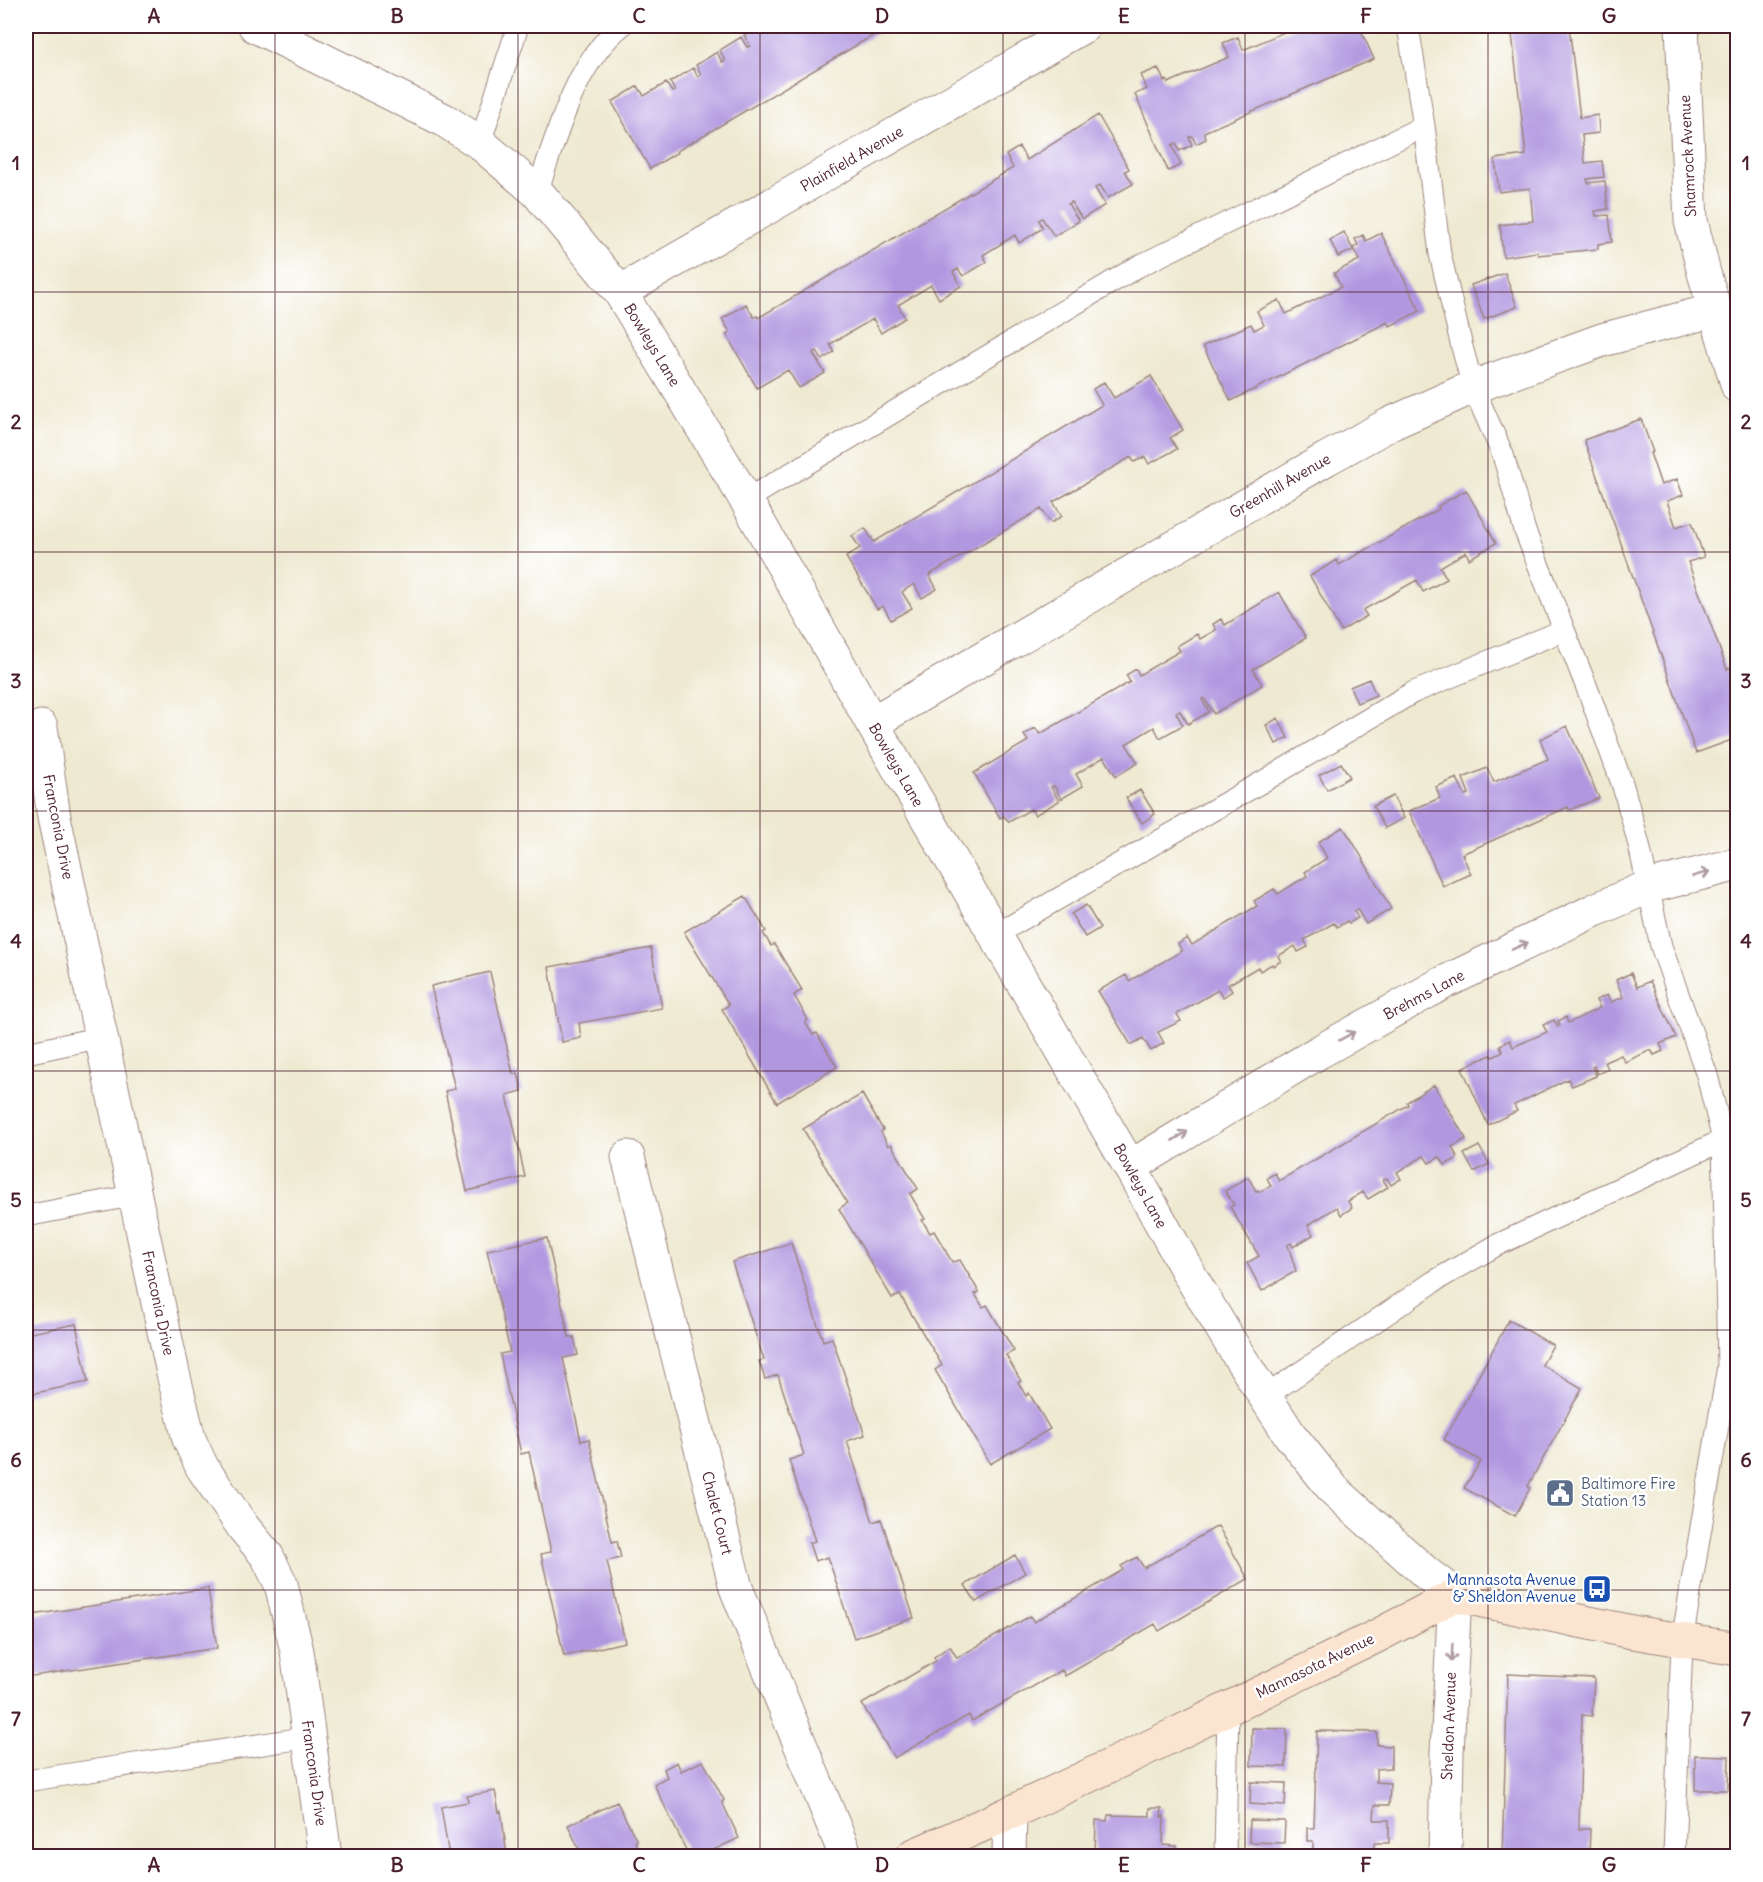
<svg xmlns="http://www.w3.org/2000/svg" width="1763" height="1882" font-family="Delius,sans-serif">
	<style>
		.building { fill: #b197e0 }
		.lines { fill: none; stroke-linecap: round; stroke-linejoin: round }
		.lane-casing { stroke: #9c847e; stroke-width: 23 }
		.street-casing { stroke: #9c847e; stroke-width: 35 }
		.secondary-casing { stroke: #9c847e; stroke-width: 35 }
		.lane { stroke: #fff; stroke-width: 21 }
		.street { stroke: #fff; stroke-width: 33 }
		.secondary { stroke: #fce5d0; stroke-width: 33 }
		.oneway { stroke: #ae9aa0 }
		.grid { fill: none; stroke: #4a1f2b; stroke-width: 1.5; stroke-opacity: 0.55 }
		.labels { text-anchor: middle; stroke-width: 5; stroke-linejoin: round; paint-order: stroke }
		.street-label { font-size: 15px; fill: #4a1f2b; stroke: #fff }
		.service-label { font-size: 15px; fill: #4e5e75; stroke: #fff; text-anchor: start }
		.transit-label { font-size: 15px; fill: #164399; stroke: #fff; text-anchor: end }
		.neatline { fill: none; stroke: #4a1f2b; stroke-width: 2 }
		.grid-label { font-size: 20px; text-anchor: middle; font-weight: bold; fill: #4a1f2b }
	</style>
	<rect width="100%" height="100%" fill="#fff"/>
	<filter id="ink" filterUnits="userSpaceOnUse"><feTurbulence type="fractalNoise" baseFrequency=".0167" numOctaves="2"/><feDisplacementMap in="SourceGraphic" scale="12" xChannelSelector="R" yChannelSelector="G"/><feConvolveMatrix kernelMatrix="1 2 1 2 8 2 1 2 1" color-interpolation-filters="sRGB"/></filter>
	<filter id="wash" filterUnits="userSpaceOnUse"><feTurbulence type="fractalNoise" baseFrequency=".008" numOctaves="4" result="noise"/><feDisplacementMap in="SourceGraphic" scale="24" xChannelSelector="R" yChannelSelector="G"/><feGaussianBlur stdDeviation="1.35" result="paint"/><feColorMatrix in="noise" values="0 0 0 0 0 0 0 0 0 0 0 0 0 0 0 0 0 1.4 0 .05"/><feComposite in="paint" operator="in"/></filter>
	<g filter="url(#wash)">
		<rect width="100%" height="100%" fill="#eee9d0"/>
		<g id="blocks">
			<path class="building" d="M761 26H769L773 33 776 31 773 26H889L677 151 678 152 650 169 612 102 638 86 644 96 666 83 672 92 675 91 670 82 693 68 698 77 701 74 696 65 717 52 722 62 725 61 720 50 741 37 747 47 750 46 744 35Z
				M1298 26H1359L1374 59 1204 132 1206 139 1196 144 1192 136 1189 137 1192 145 1179 151 1176 143 1172 145 1181 165 1168 171 1135 94 1147 89 1141 75 1158 68 1164 81 1167 80 1168 83 1229 57 1223 43 1238 37 1243 50Z
				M1511 26H1569L1580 118 1598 115 1599 133 1582 135 1585 163 1602 161 1604 177 1587 179 1588 183 1605 181 1608 209 1595 211 1596 216 1609 215 1612 242 1598 244V249L1538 255 1537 252 1503 257 1500 225 1533 221 1530 188 1499 192 1495 159 1526 155Z
				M1098 115 1129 169 1125 171 1133 184 1108 198 1100 185 1095 188 1105 205 1082 219 1071 202 1068 204 1079 221 1054 236 1042 218 1039 220 1043 228 1019 243 1015 235 983 255 987 262 963 276 958 269 953 272 961 286 939 299 931 285 898 305 905 318 881 333 873 319 830 344 834 352 822 360 817 351 813 353 825 373 799 388 788 370 757 388 726 334 730 332 722 319 746 304 754 317 757 316 758 318 1013 168 1006 155 1019 147 1027 160Z
				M1344 232 1353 250 1338 257 1330 240Z
				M1381 233 1420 311 1390 326 1388 322 1231 401 1203 346 1251 324 1254 330 1264 325 1257 311 1279 300 1286 314 1341 287 1334 273 1359 260 1353 248 1358 245 1355 239 1363 235 1366 241Z
				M1505 273 1517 307 1484 319 1471 285Z
				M1151 376 1183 430 1170 438 1177 449 1149 464 1145 457 1134 462 1131 457 1053 502 1062 516 1051 523 1041 509 929 575 937 589 922 598 914 584 902 592 912 608 891 620 883 606 877 609 846 557 860 548 852 536 865 528 874 542 1102 405 1093 389 1104 382 1114 398Z
				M1641 419 1653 452 1650 453 1661 485 1677 479 1683 495 1667 501 1676 527 1692 522 1704 557 1688 562 1727 669 1737 665V738L1696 753 1584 440Z
				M1466 490 1496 543 1469 559 1466 552 1440 567 1447 579 1423 592 1417 580 1363 610 1367 616 1341 631 1310 576 1337 560 1339 565 1439 509 1438 506Z
				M1279 592 1306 638 1253 669 1262 685 1214 714 1204 698 1202 699 1209 712 1188 724 1180 711 1176 713 1183 725 1160 738 1154 727 1126 744 1138 763 1116 776 1104 757 1076 774 1083 786 1061 799 1054 786 1051 787 1059 801 1035 815 1031 809 1009 822 1004 816 1000 818 974 773 1028 741 1024 735 1035 728 1040 734 1130 682 1126 675 1136 669 1139 675 1180 651 1177 646 1197 634 1200 639 1216 630 1213 624 1221 619 1225 625Z
				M1369 679 1376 695 1357 703 1350 687Z
				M1278 718 1288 738 1276 744 1266 725Z
				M1567 726 1599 798 1569 810 1568 807 1462 854 1471 874 1443 886 1409 811 1440 798 1436 787 1457 778 1465 795 1469 794 1463 778 1487 768 1494 782 1548 759 1540 739Z
				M1341 763 1350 777 1327 790 1319 775Z
				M1140 790 1155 814 1142 823 1126 798Z
				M1393 796 1404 818 1385 828 1373 806Z
				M1343 827 1353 842 1391 909 1366 924 1357 909 1354 911 1358 918 1349 923 1347 921 1337 927 1334 923 1304 940 1308 947 1298 952 1295 946 1278 956 1281 961 1273 966 1272 964 1260 971 1258 967 1231 983 1228 985 1232 991 1223 997 1218 990 1177 1014 1181 1021 1158 1032 1164 1043 1151 1051 1143 1038 1131 1045 1098 991 1126 975 1129 981 1182 951 1178 944 1187 938 1192 945 1257 906 1254 901 1274 889 1278 894 1307 876 1305 872 1327 858 1318 842Z
				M745 896 766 931 763 933 771 946 774 944 802 990 794 995 808 1020 805 1022 813 1035 817 1033 837 1067 777 1103 722 1009 729 1005 684 932Z
				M1086 905 1100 928 1085 937 1071 914Z
				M651 948 662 1008 579 1023 581 1038 562 1042 549 967Z
				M490 972 513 1074 518 1073 522 1091 507 1095 525 1177 467 1191 445 1091 455 1089 431 986Z
				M1631 973 1637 987 1650 981 1676 1037 1660 1044 1663 1051 1654 1055 1651 1050 1625 1062 1621 1055 1605 1062 1608 1069 1597 1074 1594 1066 1592 1067 1596 1076 1572 1086 1568 1079 1514 1105 1517 1111 1488 1125 1462 1068 1491 1055 1493 1057 1503 1052 1500 1045 1510 1040 1513 1047 1547 1032 1543 1025 1554 1020 1558 1027 1560 1026 1558 1021 1566 1017 1568 1023 1600 1008 1596 1000 1607 995 1611 1002 1623 997 1616 980Z
				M1434 1085 1466 1139 1452 1147 1458 1158 1445 1165 1440 1157 1429 1163 1424 1156 1397 1172 1401 1179 1391 1185 1387 1178 1383 1180 1388 1187 1368 1199 1363 1192 1348 1201 1352 1208 1341 1215 1337 1207 1308 1225 1313 1235 1293 1247 1291 1243 1288 1245 1296 1271 1262 1291 1247 1263 1259 1256 1230 1207 1234 1205 1225 1191 1248 1177 1256 1191 1258 1190 1259 1192 1271 1186 1267 1178 1275 1173 1279 1181 1408 1105 1407 1102Z
				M862 1094 883 1130 881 1132 888 1146 891 1144 918 1189 910 1194 925 1219 922 1220 930 1233 934 1231 952 1262 960 1260 979 1292 975 1294 983 1307 987 1305 1014 1351 1006 1355 1021 1381 1018 1382 1026 1396 1029 1393 1050 1429 990 1464 935 1370 942 1365 900 1295 892 1298 839 1209 847 1203 803 1129Z
				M1479 1146 1489 1164 1474 1172 1464 1154Z
				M547 1238 569 1337H574L578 1355 563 1358 581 1441 589 1439 612 1542 617 1541 621 1558 607 1561 625 1642 564 1656 541 1554 551 1552 529 1452 521 1454 500 1354 510 1352 487 1250Z
				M791 1243 823 1341 832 1338 865 1435 847 1441 873 1522 881 1519 914 1618 854 1638 828 1557 815 1561 809 1543 815 1541 789 1460 804 1455 778 1375 765 1379 759 1361 764 1360 732 1262Z
				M1509 1320 1553 1345 1542 1365 1582 1388 1528 1486 1530 1488 1515 1516 1464 1488 1481 1461 1444 1440Z
				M76 1324 88 1382 26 1395V1334Z
				M1218 1526 1248 1579 1159 1631 1155 1624 1065 1676 1062 1670 972 1721 969 1715 894 1758 862 1704 936 1661 934 1657 950 1646 957 1658 1030 1616 1034 1622 1123 1570 1121 1566 1137 1557 1144 1568Z
				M1015 1555 1025 1573 976 1602 965 1585Z
				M208 1588 217 1648 26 1677V1616Z
				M1508 1674 1594 1678 1592 1716 1582 1715 1579 1829H1590L1589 1856H1502Z
				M1252 1728 1287 1729 1286 1767 1251 1766Z
				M1317 1731 1377 1732V1745L1391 1746V1768L1376 1769V1782L1390 1783 1389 1805H1375L1374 1820H1389V1843H1374L1373 1856H1313V1841H1307V1828H1314Z
				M1695 1755 1729 1756 1728 1790H1695Z
				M703 1761 724 1800 722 1802 739 1838 701 1856H689L654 1784 667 1777 664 1769 677 1762 681 1771Z
				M1251 1782 1286 1783 1285 1806 1250 1804Z
				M495 1791 499 1812 501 1811 507 1856H449L441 1807 468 1802 467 1796Z
				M617 1802 637 1841 635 1842 641 1856H582L568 1825Z
				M1150 1808H1162L1161 1817 1164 1816 1163 1845 1177 1846 1176 1856H1095L1096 1820 1107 1821 1108 1815 1150 1816Z
				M1250 1820 1285 1821 1284 1843 1249 1842Z"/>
		</g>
	</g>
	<g filter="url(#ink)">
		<use href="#blocks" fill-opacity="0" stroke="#9c847e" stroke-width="1.5"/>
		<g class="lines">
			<g class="lane-casing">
				<path id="lane" d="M1408 26 1424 126 1440 254 1462 347 1473 387 1503 455 1525 531 1589 693 1623 786 1639 845 1661 946 1707 1075 1723 1140 1728 1366 1682 1641 1674 1856
					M480 143 518 26
					M537 192C557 136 574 64 621 26
					M746 500 1137 267 1424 126
					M995 935 1269 778 1412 693 1564 630
					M26 1053 102 1037
					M26 1216 136 1195
					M1266 1396 1433 1282 1497 1245 1723 1140
					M26 1781 309 1737
					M1225 1856 1228 1708"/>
			</g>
			<g class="street-casing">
				<path id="street" d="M255 26 444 120 480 143 537 192 620 292 746 500 872 723 1130 1167 1191 1277 1235 1350 1290 1435 1334 1490 1426 1573 1455 1595 1447 1752 1445 1856
					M1682 26 1691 221 1704 273 1738 387
					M620 292 1084 26
					M872 723 1326 459 1390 424 1473 387 1602 340 1715 310
					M41 727 54 817 173 1373 189 1439 202 1467 243 1527 267 1556 281 1584 297 1651 325 1856
					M628 1157 736 1588 846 1856
					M1130 1167 1319 1052 1443 983 1595 910 1648 887 1738 864
					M1009 1856 1010 1813"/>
			</g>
			<g class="secondary-casing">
				<path id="secondary" d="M912 1856 1010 1813 1143 1750 1375 1637 1455 1595 1632 1632 1738 1649"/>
			</g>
			<use href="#lane" class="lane"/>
			<use href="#street" class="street"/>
			<use href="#secondary" class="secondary"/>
		</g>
		<defs><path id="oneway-shaft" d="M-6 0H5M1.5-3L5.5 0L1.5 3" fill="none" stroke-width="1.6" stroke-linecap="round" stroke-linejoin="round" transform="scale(1.5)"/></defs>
		<g class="oneway">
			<use href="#oneway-shaft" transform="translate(1701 874) rotate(-16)"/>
			<use href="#oneway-shaft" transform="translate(1520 946) rotate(-24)"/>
			<use href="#oneway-shaft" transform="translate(1347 1036) rotate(-29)"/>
			<use href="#oneway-shaft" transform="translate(1180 1136) rotate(-31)"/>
			<use href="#oneway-shaft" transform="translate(1452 1653) rotate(93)"/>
		</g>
	</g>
	<path class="grid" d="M275 26V1856M518 26V1856M760 26V1856M1003 26V1856M1245 26V1856M1488 26V1856M26 292H1738M26 552H1738M26 811H1738M26 1071H1738M26 1330H1738M26 1590H1738"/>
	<defs>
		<g id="civic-square" transform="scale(1.5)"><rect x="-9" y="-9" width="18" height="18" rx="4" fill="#5c6f8a" stroke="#fff"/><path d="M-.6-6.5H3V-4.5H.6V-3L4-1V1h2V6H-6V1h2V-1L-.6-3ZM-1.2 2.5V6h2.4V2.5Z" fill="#fff"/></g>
		<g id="bus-square" transform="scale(1.5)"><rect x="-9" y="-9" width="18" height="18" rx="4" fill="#1a4fb4" stroke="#fff"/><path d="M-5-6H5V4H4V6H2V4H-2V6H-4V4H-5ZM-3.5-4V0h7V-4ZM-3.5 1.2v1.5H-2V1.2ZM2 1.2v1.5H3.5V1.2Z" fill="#fff"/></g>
	</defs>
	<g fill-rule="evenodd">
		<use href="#civic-square" x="1560" y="1493"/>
		<use href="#bus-square" x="1597" y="1589"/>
	</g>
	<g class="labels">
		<g class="street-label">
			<text transform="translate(1688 156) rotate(-93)" y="5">Shamrock Avenue</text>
			<text transform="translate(852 159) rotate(-30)" y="5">Plainfield Avenue</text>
			<text transform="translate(652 345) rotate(59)" y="5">Bowleys Lane</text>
			<text transform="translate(1280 486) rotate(-30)" y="5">Greenhill Avenue</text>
			<text transform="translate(896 765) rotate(60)" y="5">Bowleys Lane</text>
			<text transform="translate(58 827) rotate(79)" y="5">Franconia Drive</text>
			<text transform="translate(1424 995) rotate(-28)" y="5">Brehms Lane</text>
			<text transform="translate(1140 1186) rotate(61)" y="5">Bowleys Lane</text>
			<text transform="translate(158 1303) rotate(78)" y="5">Franconia Drive</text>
			<text transform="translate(717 1513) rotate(76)" y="5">Chalet Court</text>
			<text transform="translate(1315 1666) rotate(-26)" y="5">Mannasota Avenue</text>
			<text transform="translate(1449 1726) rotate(-88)" y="5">Sheldon Avenue</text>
			<text transform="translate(314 1773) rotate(82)" y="5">Franconia Drive</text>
		</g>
		<g class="service-label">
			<text x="1581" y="1489">Baltimore Fire<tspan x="1581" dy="17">Station 13</tspan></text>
		</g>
		<g class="transit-label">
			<text x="1576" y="1585">Mannasota Avenue<tspan x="1576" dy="17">&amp; Sheldon Avenue</tspan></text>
		</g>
	</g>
	<rect width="1763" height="1882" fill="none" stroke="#fff" stroke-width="66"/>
	<rect x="33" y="33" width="1697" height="1816" class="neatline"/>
	<g class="grid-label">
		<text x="154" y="23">A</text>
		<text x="397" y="23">B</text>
		<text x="639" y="23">C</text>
		<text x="882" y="23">D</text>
		<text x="1124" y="23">E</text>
		<text x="1366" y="23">F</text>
		<text x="1609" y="23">G</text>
		<text x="16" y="170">1</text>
		<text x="1746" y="170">1</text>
		<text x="16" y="429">2</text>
		<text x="1746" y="429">2</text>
		<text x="16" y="688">3</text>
		<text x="1746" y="688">3</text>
		<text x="16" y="948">4</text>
		<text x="1746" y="948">4</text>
		<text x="16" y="1207">5</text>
		<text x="1746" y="1207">5</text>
		<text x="16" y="1467">6</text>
		<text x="1746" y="1467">6</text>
		<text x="16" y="1726">7</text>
		<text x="1746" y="1726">7</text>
		<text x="154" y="1872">A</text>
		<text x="397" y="1872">B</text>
		<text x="639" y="1872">C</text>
		<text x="882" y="1872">D</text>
		<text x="1124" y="1872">E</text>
		<text x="1366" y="1872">F</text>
		<text x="1609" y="1872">G</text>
	</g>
</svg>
